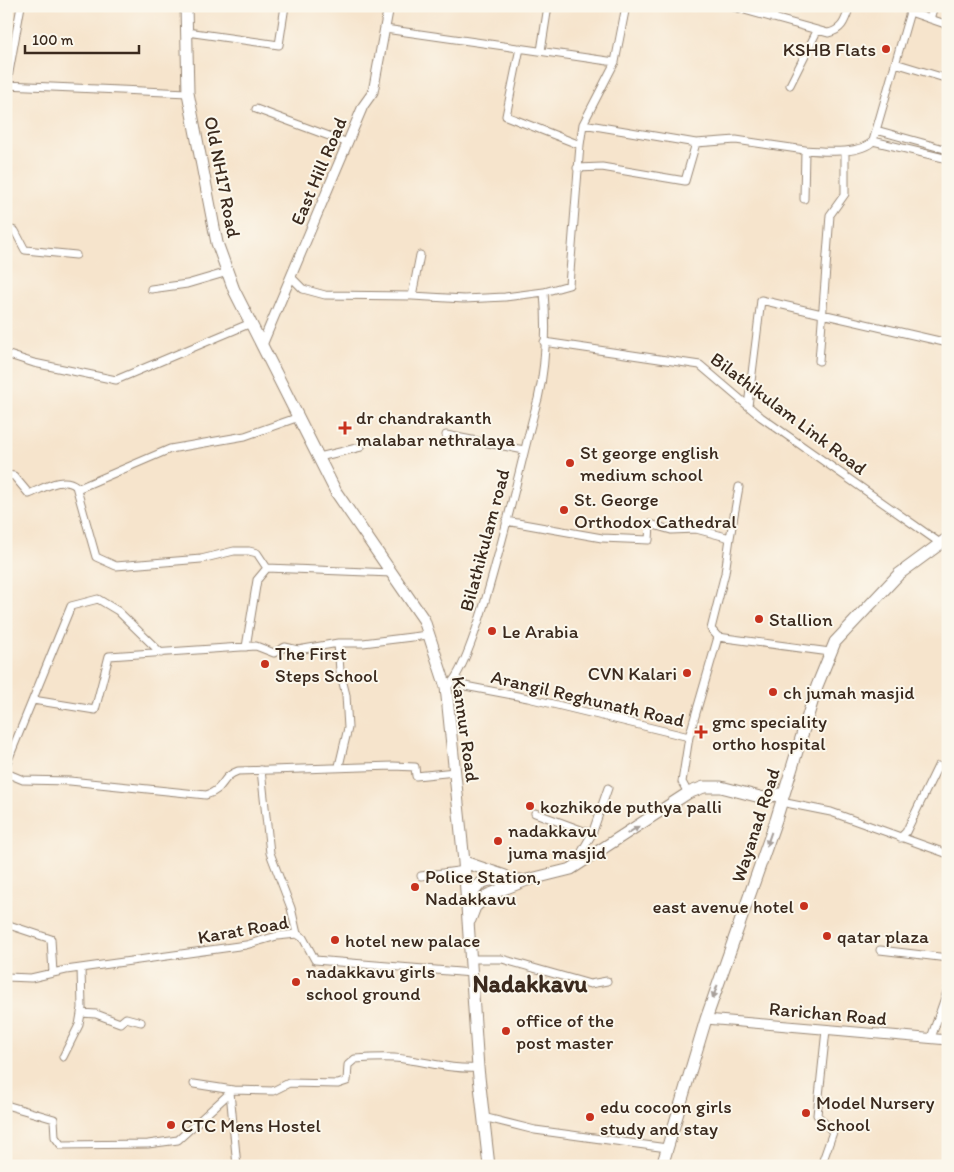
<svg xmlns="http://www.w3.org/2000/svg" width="954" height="1172" font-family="Itim,sans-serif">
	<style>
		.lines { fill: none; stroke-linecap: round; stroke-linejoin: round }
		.minor-casing { stroke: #988775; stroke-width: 9 }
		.tertiary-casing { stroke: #988775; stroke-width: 11 }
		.primary-casing { stroke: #988775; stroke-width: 13 }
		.minor { stroke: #fff; stroke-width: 7 }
		.tertiary { stroke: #fff; stroke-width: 9 }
		.primary { stroke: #fff; stroke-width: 11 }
		.oneway { fill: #a79f9a }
		.poi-dot { fill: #c8321e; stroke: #fbf7ec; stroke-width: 2 }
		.labels { text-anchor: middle; stroke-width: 4; stroke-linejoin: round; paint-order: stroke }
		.poi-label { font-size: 19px; fill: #3b2a1e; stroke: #fbf7ec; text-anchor: start }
		.street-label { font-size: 19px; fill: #3b2a1e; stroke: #fbf7ec }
		.district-label { font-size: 24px; font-weight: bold; fill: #3b2a1e; stroke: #fbf7ec }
	</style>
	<rect width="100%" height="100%" fill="#fbf7ec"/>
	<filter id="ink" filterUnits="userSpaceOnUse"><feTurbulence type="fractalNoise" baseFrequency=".02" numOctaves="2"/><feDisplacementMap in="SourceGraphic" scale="10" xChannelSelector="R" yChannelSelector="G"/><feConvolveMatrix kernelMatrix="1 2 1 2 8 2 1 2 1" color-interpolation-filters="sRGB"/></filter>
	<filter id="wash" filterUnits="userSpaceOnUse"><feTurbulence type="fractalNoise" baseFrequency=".0096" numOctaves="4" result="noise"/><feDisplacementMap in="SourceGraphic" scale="20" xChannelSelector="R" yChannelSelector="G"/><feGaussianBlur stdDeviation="1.12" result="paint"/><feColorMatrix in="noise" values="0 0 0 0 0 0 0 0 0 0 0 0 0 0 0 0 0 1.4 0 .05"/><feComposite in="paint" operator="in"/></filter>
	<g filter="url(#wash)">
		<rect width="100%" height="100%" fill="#f6e4cc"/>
	</g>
	<g filter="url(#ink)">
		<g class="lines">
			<g class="minor-casing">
				<path id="minor" d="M730 6 828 33C843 30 845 20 850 6
					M772 18 778 6
					M930 19 934 6
					M385 29 615 62
					M187 32 279 45 285 6
					M541 51 548 6
					M895 63 948 79
					M6 85 188 93
					M790 85 817 31
					M6 89 21 6
					M256 109 348 143
					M583 124 696 143
					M876 130 948 150
					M873 141 910 12 948 25
					M580 145 583 124 615 62 626 6
					M805 150C824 151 860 155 873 141L948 159
					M577 168 602 167 685 181 696 143 736 140 805 150 804 199
					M6 228 15 231 25 250 76 255
					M291 277 303 289 325 295 412 296 464 299 505 297 544 292
					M151 289 187 284 228 272
					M412 296 420 255
					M544 342 700 365 761 417 940 543
					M6 354 34 363 116 380 251 323
					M819 361 830 215 845 194V152
					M748 406 761 300 948 343
					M446 435 524 450
					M319 457 361 447
					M6 475 14 476 29 494C42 489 63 475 76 486L96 557 116 566 201 559 234 551H249L257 553 267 568
					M77 489 170 449 245 436 299 417
					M506 521 602 538 649 540 650 524 671 530 696 529 730 538 725 573 711 629 718 637
					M730 538 739 487
					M338 643 340 671 346 695 348 728 339 766
					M246 647 257 580 267 568 392 573
					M457 679 465 686 528 698 689 737 682 782 688 793
					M446 687C477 672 524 444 538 399 546 364 547 327 544 292L569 285 580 145 506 116 520 48
					M33 700 95 710 109 656 256 646 274 653 285 647 298 650 338 643H363L428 635
					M689 737 718 637 830 652
					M6 765 71 606 98 599 118 611 161 653
					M261 770 270 853 291 908 297 934
					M6 773 23 780 70 781 206 795C226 789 220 777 238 771L393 766 415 767 416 776 455 772
					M781 802 831 812 948 854
					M535 813 592 834
					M900 838 906 832 938 766
					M583 861 581 853 592 834 608 788
					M421 876 465 870
					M6 924 51 939 53 973
					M880 950 948 958
					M471 959H502L590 984 607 981
					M6 977 31 978 66 970 246 945 277 936 297 934 303 938 315 960 472 973
					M81 1013 96 1014 120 1023 126 1018 141 1022
					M931 1038 948 989
					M63 1057 79 1025 82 1008 81 968
					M194 1084 233 1090
					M230 1092 237 1166
					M6 1105 54 1119 55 1137 61 1145 148 1144 178 1140 233 1090 273 1091 289 1083 338 1084 347 1081 348 1065 355 1059C368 1058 381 1057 394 1058 423 1060 448 1070 478 1068
					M483 1117 535 1130 667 1148
					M821 1166 833 1132 817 1115 826 1030"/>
			</g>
			<g class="tertiary-casing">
				<path id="tertiary" d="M262 345 363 106 373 92 389 6
					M706 1019 948 1040"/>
			</g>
			<g class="primary-casing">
				<path id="primary" d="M186 6 188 93 217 243 234 290 336 492 424 620 446 687 464 862 478 1068 489 1166
					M464 862 505 876
					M470 902C478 872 496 881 521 880
					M470 920 475 907 488 895 527 880 571 869 688 793 704 787H721L764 798 784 793
					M662 1166 706 1019 776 820 817 686 835 642 899 574 948 538"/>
			</g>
			<use href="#minor" class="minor"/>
			<use href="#tertiary" class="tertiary"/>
			<use href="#primary" class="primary"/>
		</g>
		<defs><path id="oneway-solid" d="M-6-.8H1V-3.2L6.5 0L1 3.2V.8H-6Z" transform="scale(1.25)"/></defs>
		<g class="oneway">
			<use href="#oneway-solid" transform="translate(633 830) rotate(-32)"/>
			<use href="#oneway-solid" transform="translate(769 839) rotate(109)"/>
			<use href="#oneway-solid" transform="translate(715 992) rotate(110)"/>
		</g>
	</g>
	<g class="poi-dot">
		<circle cx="886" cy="49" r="5"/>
		<path d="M342.5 420.5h5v5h5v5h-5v5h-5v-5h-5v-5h5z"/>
		<circle cx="570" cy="463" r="5"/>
		<circle cx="564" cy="510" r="5"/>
		<circle cx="759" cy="619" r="5"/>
		<circle cx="492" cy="631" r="5"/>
		<circle cx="265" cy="664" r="5"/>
		<circle cx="687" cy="673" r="5"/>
		<circle cx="773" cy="692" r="5"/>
		<path d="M698.5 724.5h5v5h5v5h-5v5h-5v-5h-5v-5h5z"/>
		<circle cx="530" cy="806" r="5"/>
		<circle cx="498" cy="841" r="5"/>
		<circle cx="415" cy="887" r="5"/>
		<circle cx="804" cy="906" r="5"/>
		<circle cx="827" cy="936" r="5"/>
		<circle cx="335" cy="940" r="5"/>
		<circle cx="296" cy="982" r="5"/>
		<circle cx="506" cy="1031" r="5"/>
		<circle cx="806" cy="1113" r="5"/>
		<circle cx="590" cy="1117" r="5"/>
		<circle cx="171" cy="1125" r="5"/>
	</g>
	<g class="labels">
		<g class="poi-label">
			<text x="876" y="56" text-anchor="end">KSHB Flats</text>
			<text x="356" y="424">dr chandrakanth<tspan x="356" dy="22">malabar nethralaya</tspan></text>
			<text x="580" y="459">St george english<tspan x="580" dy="22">medium school</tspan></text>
			<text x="574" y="506">St. George<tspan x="574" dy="22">Orthodox Cathedral</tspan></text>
			<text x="769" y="626">Stallion</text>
			<text x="502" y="638">Le Arabia</text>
			<text x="275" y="660">The First<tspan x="275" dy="22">Steps School</tspan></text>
			<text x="677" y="680" text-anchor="end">CVN Kalari</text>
			<text x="783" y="699">ch jumah masjid</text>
			<text x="712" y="728">gmc speciality<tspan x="712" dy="22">ortho hospital</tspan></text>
			<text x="540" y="813">kozhikode puthya palli</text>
			<text x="508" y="837">nadakkavu<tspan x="508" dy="22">juma masjid</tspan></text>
			<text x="425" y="883">Police Station,<tspan x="425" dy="22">Nadakkavu</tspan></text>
			<text x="794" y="913" text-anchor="end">east avenue hotel</text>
			<text x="837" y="943">qatar plaza</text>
			<text x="345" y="947">hotel new palace</text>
			<text x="306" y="978">nadakkavu girls<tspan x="306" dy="22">school ground</tspan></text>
			<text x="516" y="1027">office of the<tspan x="516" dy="22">post master</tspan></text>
			<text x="816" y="1109">Model Nursery<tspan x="816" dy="22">School</tspan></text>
			<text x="600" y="1113">edu cocoon girls<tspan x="600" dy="22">study and stay</tspan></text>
			<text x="181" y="1132">CTC Mens Hostel</text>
		</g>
		<g class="street-label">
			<text transform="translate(318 171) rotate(-67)" y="7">East Hill Road</text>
			<text transform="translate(223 177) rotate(79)" y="7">Old NH17 Road</text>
			<text transform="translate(789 413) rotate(37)" y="7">Bilathikulam Link Road</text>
			<text transform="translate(484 540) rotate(-75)" y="7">Bilathikulam road</text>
			<text transform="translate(588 698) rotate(13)" y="7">Arangil Reghunath Road</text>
			<text transform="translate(466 729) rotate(82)" y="7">Kannur Road</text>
			<text transform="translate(755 825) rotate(-72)" y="7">Wayanad Road</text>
			<text transform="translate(243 929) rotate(-10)" y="7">Karat Road</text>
			<text transform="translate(828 1013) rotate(5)" y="7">Rarichan Road</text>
		</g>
		<g class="district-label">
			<text x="530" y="992">Nadakkavu</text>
		</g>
	</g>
	<rect width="954" height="1172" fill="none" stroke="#fbf7ec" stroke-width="25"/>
	<path d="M25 45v8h114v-8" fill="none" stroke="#3b2a1e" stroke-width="2.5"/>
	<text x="32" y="45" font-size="15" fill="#3b2a1e" stroke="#fbf7ec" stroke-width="4" paint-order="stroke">100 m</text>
</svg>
